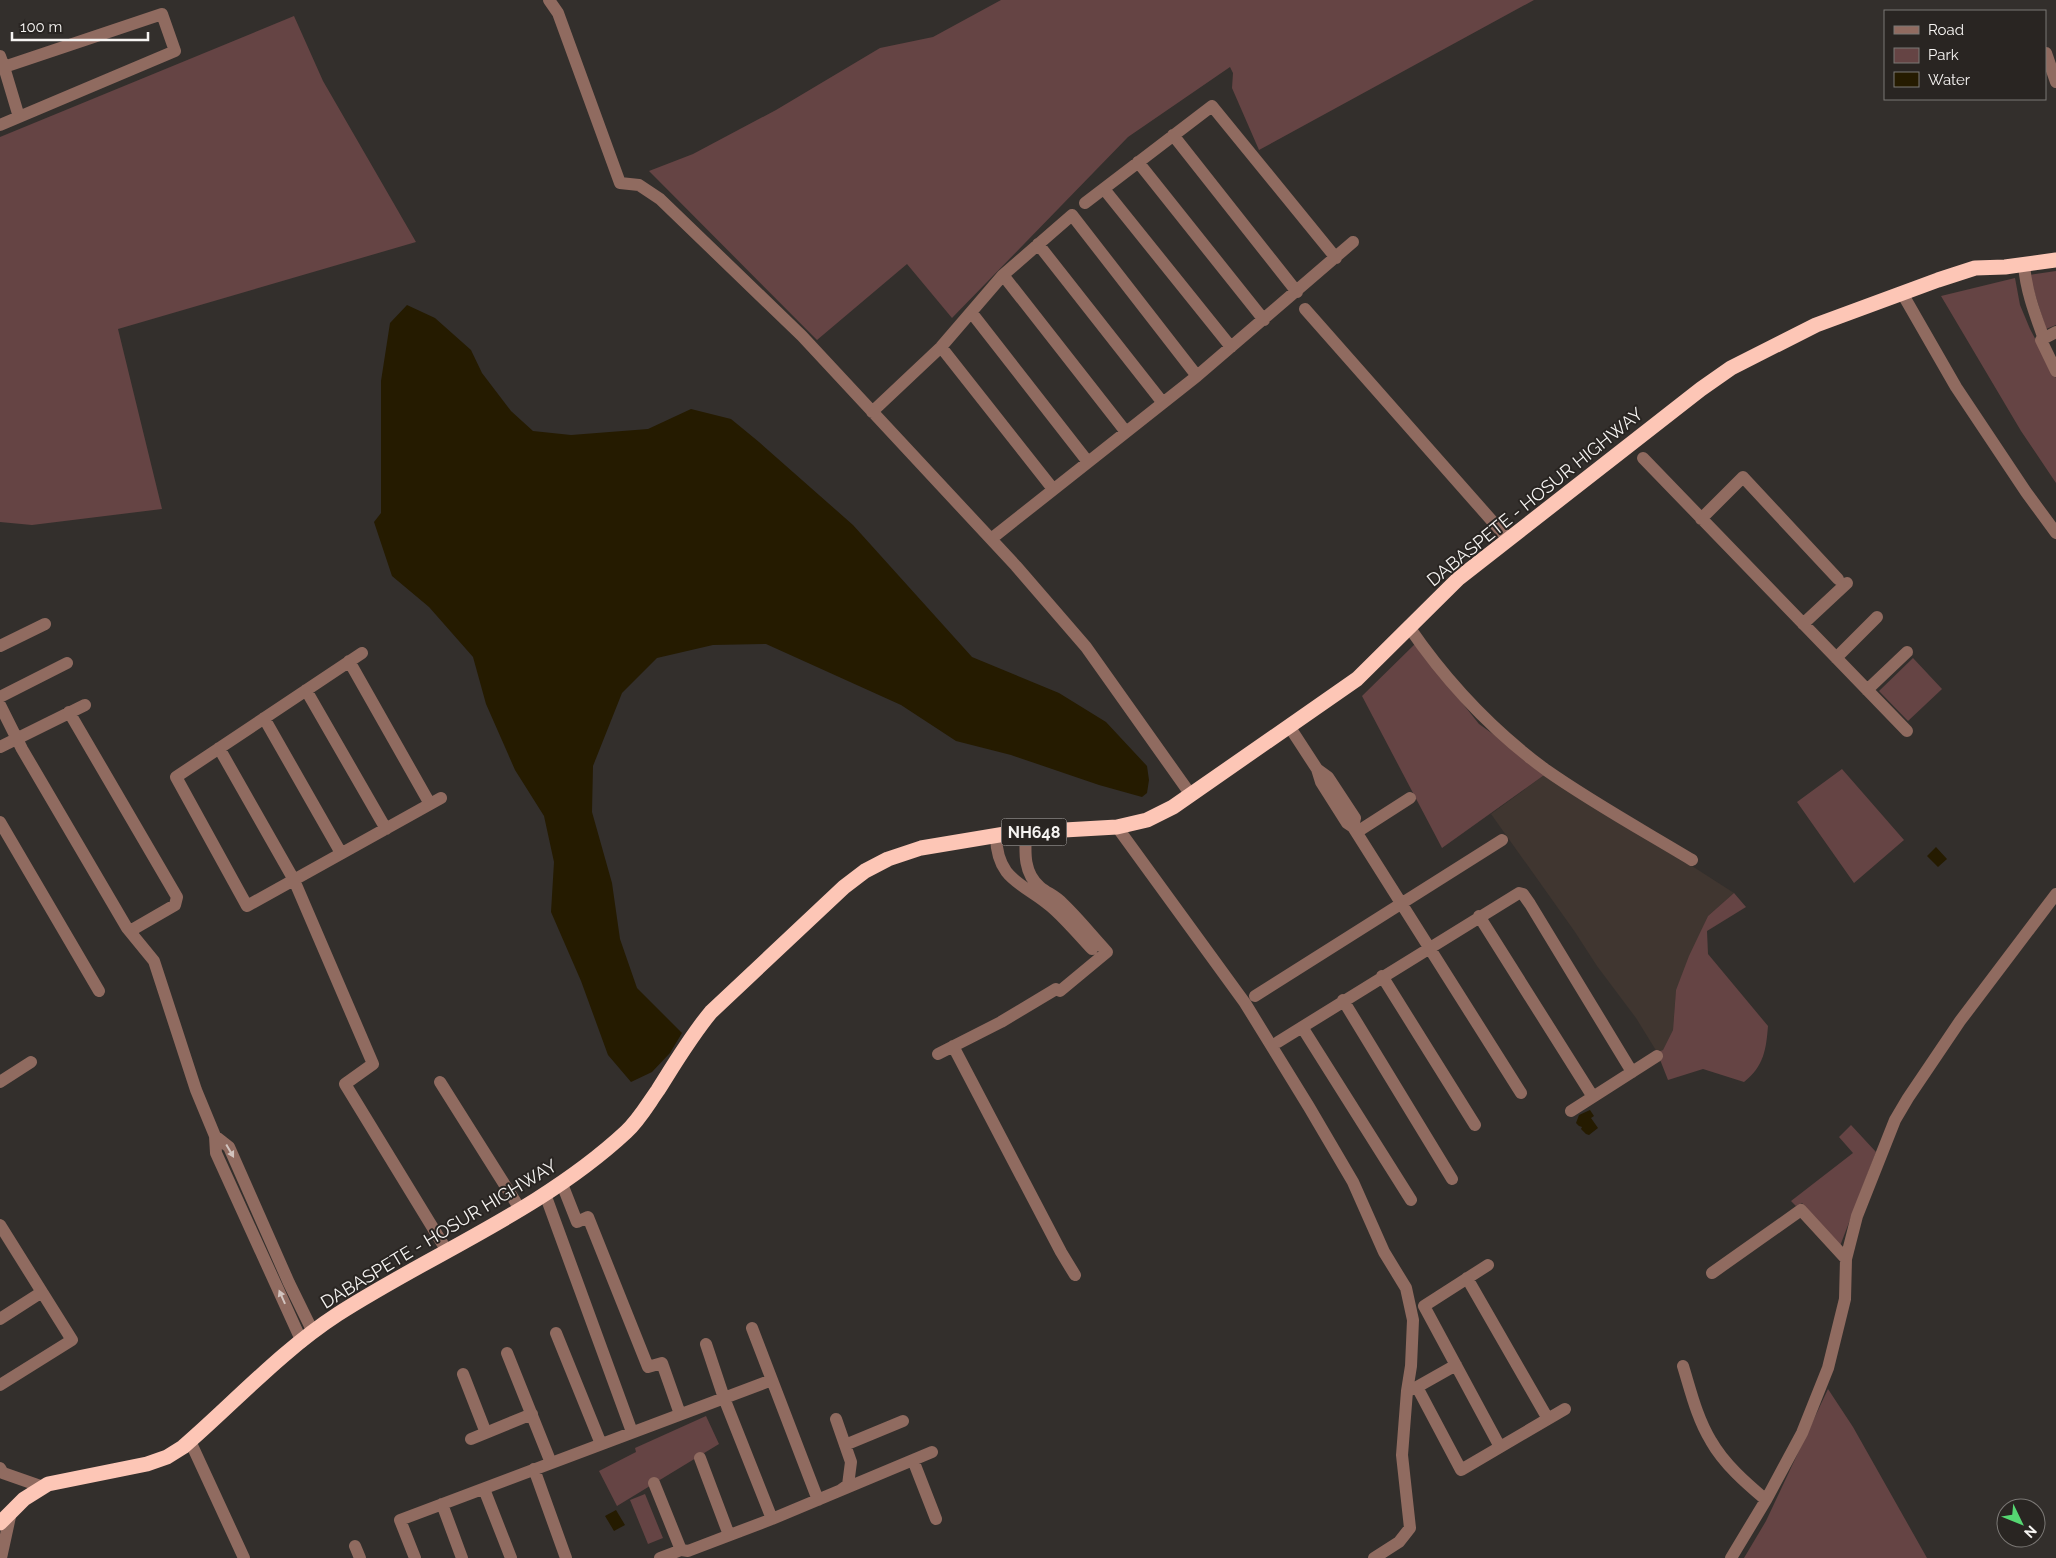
<svg xmlns="http://www.w3.org/2000/svg" width="2056" height="1558" font-family="Raleway,sans-serif">
	<style>
		.built { fill: #403630 }
		.green { fill: #654444 }
		.water { fill: #251b00 }
		.lines { fill: none; stroke-linecap: round; stroke-linejoin: round }
		.minor { stroke: #906b60; stroke-width: 12 }
		.highway { stroke: #fdc6b6; stroke-width: 15 }
		.oneway { fill: #d2c4bf }
		.labels { text-anchor: middle; stroke-width: 4; stroke-linejoin: round; paint-order: stroke }
		.shield { fill: #292522; stroke: #b8b6b4; stroke-width: 1 }
		.shield-label { font-size: 16px; font-weight: bold; fill: #f6f4f2 }
		.street-label { font-size: 18px; fill: #f6f4f2; stroke: #292522 }
	</style>
	<rect width="100%" height="100%" fill="#332f2c"/>
	<path class="built" d="M1547 773 1734 893 1708 916 1676 990 1673 1030 1663 1050 1657 1052 1636 1018 1597 966 1575 932 1491 814Z"/>
	<path class="green" d="M1001 0H1534L1259 150 1232 88 1233 73 1230 67 1128 137 952 318 907 264 817 340 649 171 693 154 776 110 880 48 933 37Z
		M294 16 323 81 416 242 118 329 162 509 32 525 0 522V137Z
		M2056 271V325L2046 329 2029 275Z
		M2015 278 2020 305 2030 329 2056 378V483L2021 431 1941 296Z
		M1415 644 1479 724 1547 773 1442 848 1362 696Z
		M1913 658 1942 689 1908 721 1879 691Z
		M1842 769 1904 840 1854 883 1797 802Z
		M1734 893 1746 907 1707 931 1708 954 1768 1026C1766 1050 1764 1066 1744 1082L1703 1069 1668 1080 1657 1052 1663 1050 1673 1030 1676 990 1689 956 1708 916Z
		M1851 1125 1876 1152 1840 1246 1802 1203 1796 1206 1791 1201 1853 1153 1839 1137Z
		M1828 1389 1853 1427 1927 1558H1744L1766 1521Z
		M706 1416 719 1444 617 1506 599 1471 636 1452 635 1448Z
		M645 1494 663 1538 648 1544 630 1500Z"/>
	<path class="water" d="M407 305 435 318 471 350 482 373 511 411 533 431 571 435 648 429 691 409 731 419 759 442 853 525 972 657 1059 693 1106 722 1147 766 1149 780 1147 793 1142 797 1099 785 1011 755 956 741 901 705 766 644 713 645 657 658 622 693 593 766 592 812 612 883 620 939 637 988 682 1033 670 1053 652 1072 631 1082 608 1055 581 981 551 912 554 862 544 816 515 770 486 704 473 657 429 607 392 576 374 522 381 513V381L390 323Z
		M1936 847 1947 859 1938 867 1927 856Z
		M1590 1110 1594 1116 1591 1118 1598 1128 1589 1135 1586 1134 1581 1129 1582 1127 1579 1126 1576 1123 1579 1115Z
		M616 1510 625 1525 614 1531 605 1516Z"/>
	<g class="lines">
		<path class="minor" d="M549 0 558 13 620 183 639 185 660 199 802 336 1016 566 1086 647 1191 795
			M2046 53 2056 82
			M0 56 4 67 162 14 175 51 0 125
			M4 67 19 117
			M1173 135 1297 292
			M1138 162 1264 320
			M1104 189 1231 347
			M1085 203 1212 106 1336 258
			M1038 244 1163 403
			M2024 265C2026 291 2035 314 2044 339
			M1003 275 1126 432
			M1902 293 1956 387 2026 492 2056 533
			M1305 309 1508 539
			M971 312 1088 462
			M2056 332 2041 340 2056 371
			M941 347 1053 489
			M872 412 941 347 1003 275 1072 215 1197 376
			M1643 458 1907 731
			M1701 519 1743 477 1838 579
			M991 539 1197 376 1353 242
			M1803 624 1847 583
			M1409 627C1446 681 1493 731 1546 770 1593 803 1644 831 1692 860
			M0 646 45 624
			M362 653 176 777 247 906 441 798
			M1836 658 1877 617
			M349 661 430 804
			M306 690 386 829
			M1867 690 1907 652
			M0 697 67 663
			M0 705 22 749 127 928 154 961 196 1090 215 1136
			M69 712 177 897 175 905 130 931
			M264 718 341 853
			M1289 726 1317 769 1321 782 1347 823 1353 827 1521 1093
			M0 747 85 705
			M219 748 294 880 373 1064 345 1084 447 1251
			M1317 769 1328 777 1355 818 1353 827
			M0 822 99 991
			M1117 827 1245 1003 1309 1107 1353 1182 1384 1252 1406 1288 1413 1320 1411 1366 1407 1391 1402 1455 1410 1528 1399 1542 1374 1558
			M1357 832 1410 798
			M996 836C997 883 1026 883 1055 910 1068 922 1080 936 1092 949
			M1479 916 1593 1097
			M1382 976 1475 1125
			M1255 996 1502 840
			M1343 1000 1452 1179
			M1302 1027 1411 1200
			M1278 1042 1519 893 1523 894 1530 904 1632 1072
			M953 1046 1061 1252 1075 1275
			M938 1054 1001 1022 1056 989 1060 991 1107 952C1092 936 1078 918 1062 903 1056 896 1047 893 1040 887 1023 873 1025 851 1026 832
			M0 1082 31 1062
			M440 1082 520 1209
			M1571 1111 1657 1056
			M562 1184 577 1222 588 1217 648 1367 662 1363 680 1414
			M545 1194 632 1432
			M0 1225 72 1340 0 1385
			M1488 1265 1424 1306 1500 1447
			M1712 1273 1801 1210 1846 1259
			M1467 1278 1548 1419
			M0 1319 42 1292
			M752 1328 818 1500
			M556 1333 601 1444
			M302 1342 216 1153 215 1136 229 1147 289 1283 313 1332
			M706 1344 724 1398 772 1519
			M507 1353 551 1463
			M1683 1366C1691 1392 1697 1418 1711 1441 1724 1464 1746 1483 1766 1500
			M463 1374 486 1433
			M1417 1387 1461 1470 1565 1409
			M1410 1390 1417 1387 1456 1365
			M836 1419 851 1462 848 1485 841 1490
			M471 1439 532 1414
			M190 1441 244 1558
			M845 1445 903 1421
			M700 1458 729 1535
			M913 1460 936 1519
			M0 1468 3 1473 43 1487
			M534 1469 566 1558
			M654 1483 681 1550
			M484 1489 511 1558
			M442 1504 462 1558
			M355 1546 360 1558
			M1 1558 11 1512
			M415 1558 400 1520 772 1380
			M660 1558 681 1550 688 1551 772 1519 932 1452
			M1731 1558 1766 1500 1802 1433 1828 1368 1845 1299 1846 1259 1857 1216 1895 1120 1908 1098 1960 1021 2056 894"/>
		<path class="highway" d="M0 1523 24 1499 48 1484 147 1464 167 1457 183 1447C234 1403 281 1351 338 1314 433 1253 542 1210 626 1132 639 1120 648 1104 658 1090 675 1063 691 1036 711 1012L844 887 865 871 888 859 921 848 1011 833 1117 827 1147 820 1173 807 1357 679 1459 578 1701 389 1731 368 1816 325 1938 280 1975 268 2005 267 2056 260"/>
	</g>
	<defs><path id="oneway-solid" d="M-6-.8H1V-3.2L6.5 0L1 3.2V.8H-6Z" transform="scale(1.25)"/></defs>
	<g class="oneway">
		<use href="#oneway-solid" transform="translate(230 1151) rotate(60)"/>
		<use href="#oneway-solid" transform="translate(282 1297) rotate(-114)"/>
	</g>
	<g class="labels">
		<rect class="shield" x="1001.5" y="818.5" width="65" height="27" rx="4"/>
		<g class="shield-label">
			<text x="1034" y="838">NH648</text>
		</g>
		<g class="street-label">
			<text transform="translate(1535 497) rotate(-39)" y="6">DABASPETE - HOSUR HIGHWAY</text>
			<text transform="translate(439 1234) rotate(-31)" y="6">DABASPETE - HOSUR HIGHWAY</text>
		</g>
	</g>
	<rect x="1884" y="10" width="162" height="90" fill="#292522" stroke="#7b7875"/>
	<rect x="1894" y="26" width="25" height="8" fill="#906b60" stroke="#7b7875"/>
	<text x="1928" y="35" font-size="15" fill="#f6f4f2">Road</text>
	<rect x="1894" y="48" width="25" height="15" fill="#654444" stroke="#7b7875"/>
	<text x="1928" y="60" font-size="15" fill="#f6f4f2">Park</text>
	<rect x="1894" y="72" width="25" height="15" fill="#251b00" stroke="#7b7875"/>
	<text x="1928" y="85" font-size="15" fill="#f6f4f2">Water</text>
	<g transform="translate(2021 1523) rotate(133)"><circle r="24" fill="#292522" stroke="#7b7875"/>
	<path d="M0-4L9 19L0 12L-9 19Z" fill="#55d672"/>
	<text y="-8" font-size="14" font-weight="bold" text-anchor="middle" fill="#f6f4f2">N</text>
	</g>
	<path d="M12 32v8h136v-8" fill="none" stroke="#f6f4f2" stroke-width="2.5"/>
	<text x="20" y="32" font-size="15" fill="#f6f4f2" stroke="#292522" stroke-width="4" paint-order="stroke">100 m</text>
</svg>
